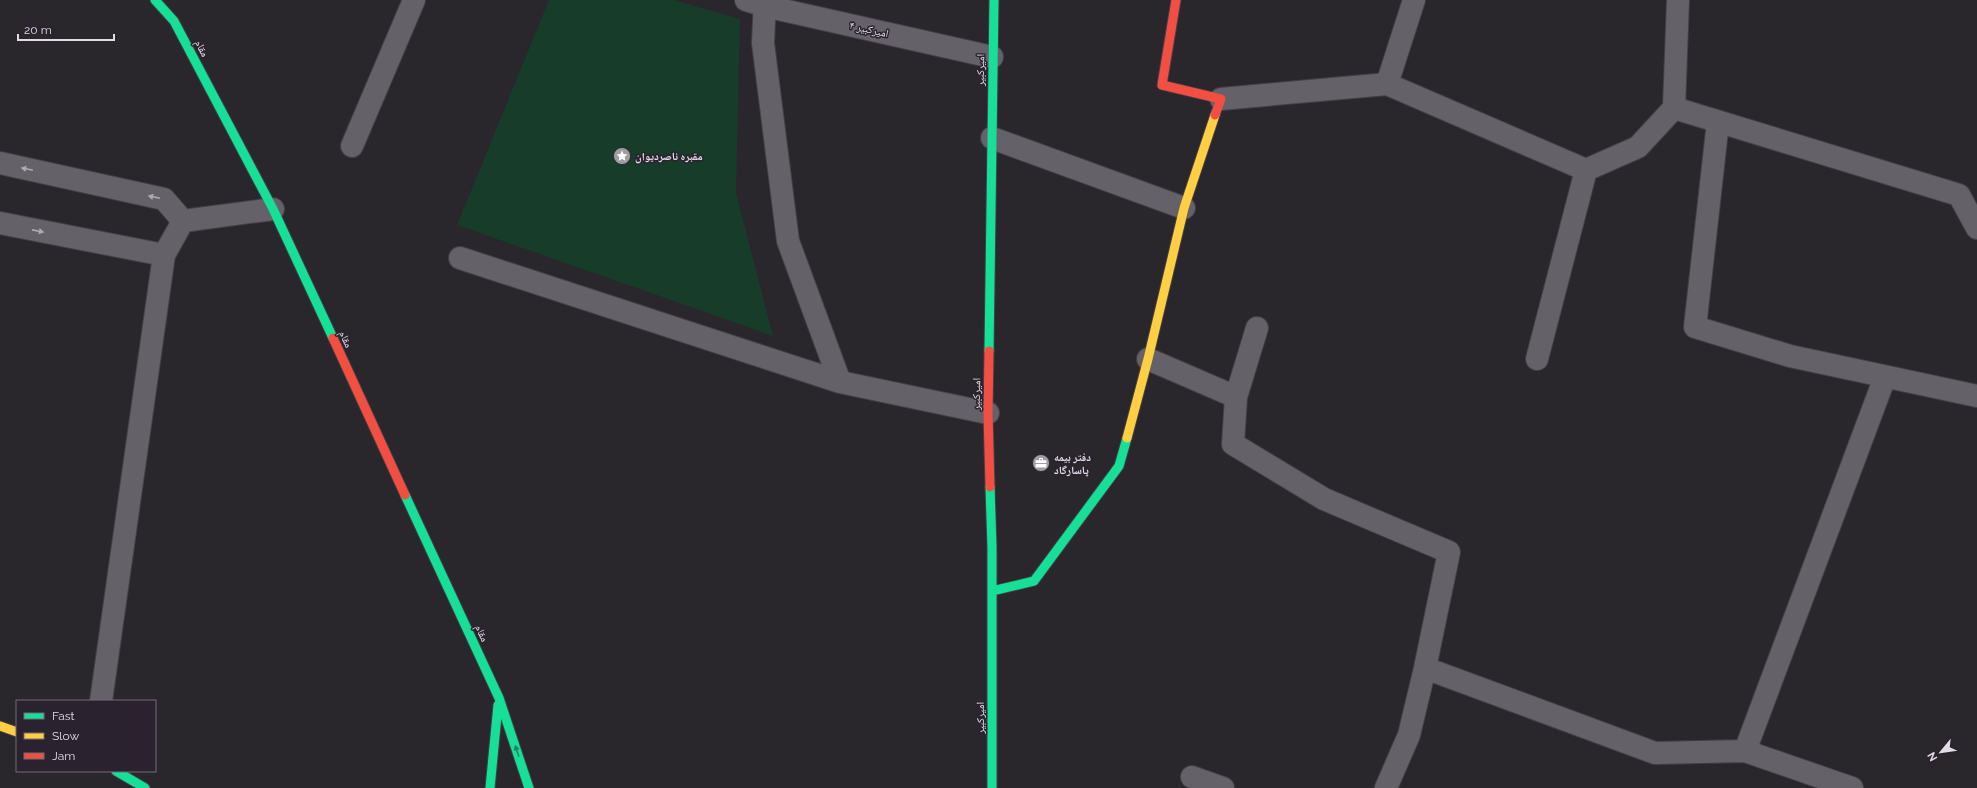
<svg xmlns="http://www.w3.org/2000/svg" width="1977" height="788" font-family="Raleway,'Noto Naskh Arabic',sans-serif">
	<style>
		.green { fill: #173c29 }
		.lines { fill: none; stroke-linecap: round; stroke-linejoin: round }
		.street-casing { stroke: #434146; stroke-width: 24 }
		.fast-casing { stroke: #434146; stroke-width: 11 }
		.slow-casing { stroke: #434146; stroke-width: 11 }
		.jam-casing { stroke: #434146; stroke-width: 11 }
		.street { stroke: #646268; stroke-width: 22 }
		.fast { stroke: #16e098; stroke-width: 9 }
		.slow { stroke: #ffcf43; stroke-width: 9 }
		.jam { stroke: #f24e42; stroke-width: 9 }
		.oneway { fill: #aeabb2 }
		.oneway2 { fill: #208264 }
		.labels { text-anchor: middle; stroke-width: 3; stroke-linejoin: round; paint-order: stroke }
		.street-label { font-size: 11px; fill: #e0dbe4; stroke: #2a232f }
		.poi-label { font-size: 11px; font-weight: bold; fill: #e0dbe4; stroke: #2a232f; text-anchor: start }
	</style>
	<rect width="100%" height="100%" fill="#29262c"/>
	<path class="green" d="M549 0H674L740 19 736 193 773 336 457 225Z"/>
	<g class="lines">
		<g class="street-casing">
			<path id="street" d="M746 0 765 6 992 57
				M765 0 763 43 788 241 840 382
				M1678 0 1674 108 1959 195 1977 228
				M1387 84 1414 0
				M1221 99 1387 84 1586 170
				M1718 122 1695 327 1790 356 1977 396
				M992 138 1184 208
				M352 146 414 0
				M0 163 164 199 183 221
				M183 221 273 209
				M0 223 164 255 183 221
				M460 258 840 382 988 413
				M1148 359 1236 397 1233 444 1324 499 1449 552 1425 668 1409 735 1386 788
				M1537 359 1586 170 1638 147 1674 108
				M1236 397 1257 328
				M1425 668 1655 753 1745 751 1852 788
				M101 701 164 255
				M1745 751 1885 377
				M1192 777 1223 788"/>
		</g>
		<g class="fast-casing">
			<path id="fast" d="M155 0 174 21 273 209 333 338
				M989 351 994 0
				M990 487 992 547V788
				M405 495 499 698 529 788
				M992 591 1034 581 1119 466 1127 438
				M116 771 145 788
				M490 788 498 705"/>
		</g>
		<g class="slow-casing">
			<path id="slow" d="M1127 438 1148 359 1184 208 1215 115
				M0 726 17 732"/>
		</g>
		<g class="jam-casing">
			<path id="jam" d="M1176 0 1162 85 1221 99 1215 115
				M333 338 405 495
				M989 351 988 413 990 487"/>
		</g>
		<use href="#street" class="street"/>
		<use href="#fast" class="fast"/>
		<use href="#slow" class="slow"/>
		<use href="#jam" class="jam"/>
	</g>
	<defs><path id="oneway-solid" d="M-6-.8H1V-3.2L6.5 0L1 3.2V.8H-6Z"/></defs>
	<g class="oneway">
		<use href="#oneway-solid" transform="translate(27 169) rotate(-168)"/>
		<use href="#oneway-solid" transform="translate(154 197) rotate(-168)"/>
		<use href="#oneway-solid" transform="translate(38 231) rotate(11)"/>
	</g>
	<use class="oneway2" href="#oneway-solid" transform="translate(517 751) rotate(-108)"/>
	<defs>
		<g id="sight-disc" transform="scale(0.9)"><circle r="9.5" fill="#a09ca4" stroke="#2a232f"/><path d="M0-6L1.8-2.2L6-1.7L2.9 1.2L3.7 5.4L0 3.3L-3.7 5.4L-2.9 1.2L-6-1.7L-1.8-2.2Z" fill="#fff"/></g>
		<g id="office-disc" transform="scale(0.9)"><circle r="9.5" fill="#a09ca4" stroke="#2a232f"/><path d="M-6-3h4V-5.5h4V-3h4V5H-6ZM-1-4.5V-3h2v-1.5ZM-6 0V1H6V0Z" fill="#fff"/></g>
	</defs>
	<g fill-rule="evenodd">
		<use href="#sight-disc" x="622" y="156"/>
		<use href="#office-disc" x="1041" y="463"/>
	</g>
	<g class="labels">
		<g class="street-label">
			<text transform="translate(869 29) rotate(13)" y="4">امیرکبیر ۴</text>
			<text transform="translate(202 48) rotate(62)" y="4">مقام</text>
			<text transform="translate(980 70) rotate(-89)" y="4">امیرکبیر</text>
			<text transform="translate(346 339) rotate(65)" y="4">مقام</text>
			<text transform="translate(976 394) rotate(-89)" y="4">امیرکبیر</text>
			<text transform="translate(482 633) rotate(65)" y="4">مقام</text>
			<text transform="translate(980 718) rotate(-90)" y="4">امیرکبیر</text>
		</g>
		<g class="poi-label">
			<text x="635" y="160">مقبره ناصردیوان</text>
			<text x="1054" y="461">دفتر بیمه<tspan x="1054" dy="13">پاسارگاد</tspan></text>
		</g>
	</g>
	<rect x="16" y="700" width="140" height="72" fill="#2a232f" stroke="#736d77"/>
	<rect x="24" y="713" width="20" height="6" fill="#16e098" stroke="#736d77"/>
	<text x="52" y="720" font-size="12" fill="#e0dbe4">Fast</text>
	<rect x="24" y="733" width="20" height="6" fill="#ffcf43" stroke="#736d77"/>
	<text x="52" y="740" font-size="12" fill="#e0dbe4">Slow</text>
	<rect x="24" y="753" width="20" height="6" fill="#f24e42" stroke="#736d77"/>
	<text x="52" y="760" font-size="12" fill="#e0dbe4">Jam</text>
	<g transform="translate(1941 752) rotate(241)" stroke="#2a232f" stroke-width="3" paint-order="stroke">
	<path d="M0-3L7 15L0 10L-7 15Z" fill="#e0dbe4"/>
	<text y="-6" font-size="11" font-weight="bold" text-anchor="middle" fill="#e0dbe4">N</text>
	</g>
	<path d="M18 34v6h96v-6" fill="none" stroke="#e0dbe4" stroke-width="2"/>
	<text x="24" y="34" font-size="12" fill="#e0dbe4" stroke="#2a232f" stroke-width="3" paint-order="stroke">20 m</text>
</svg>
